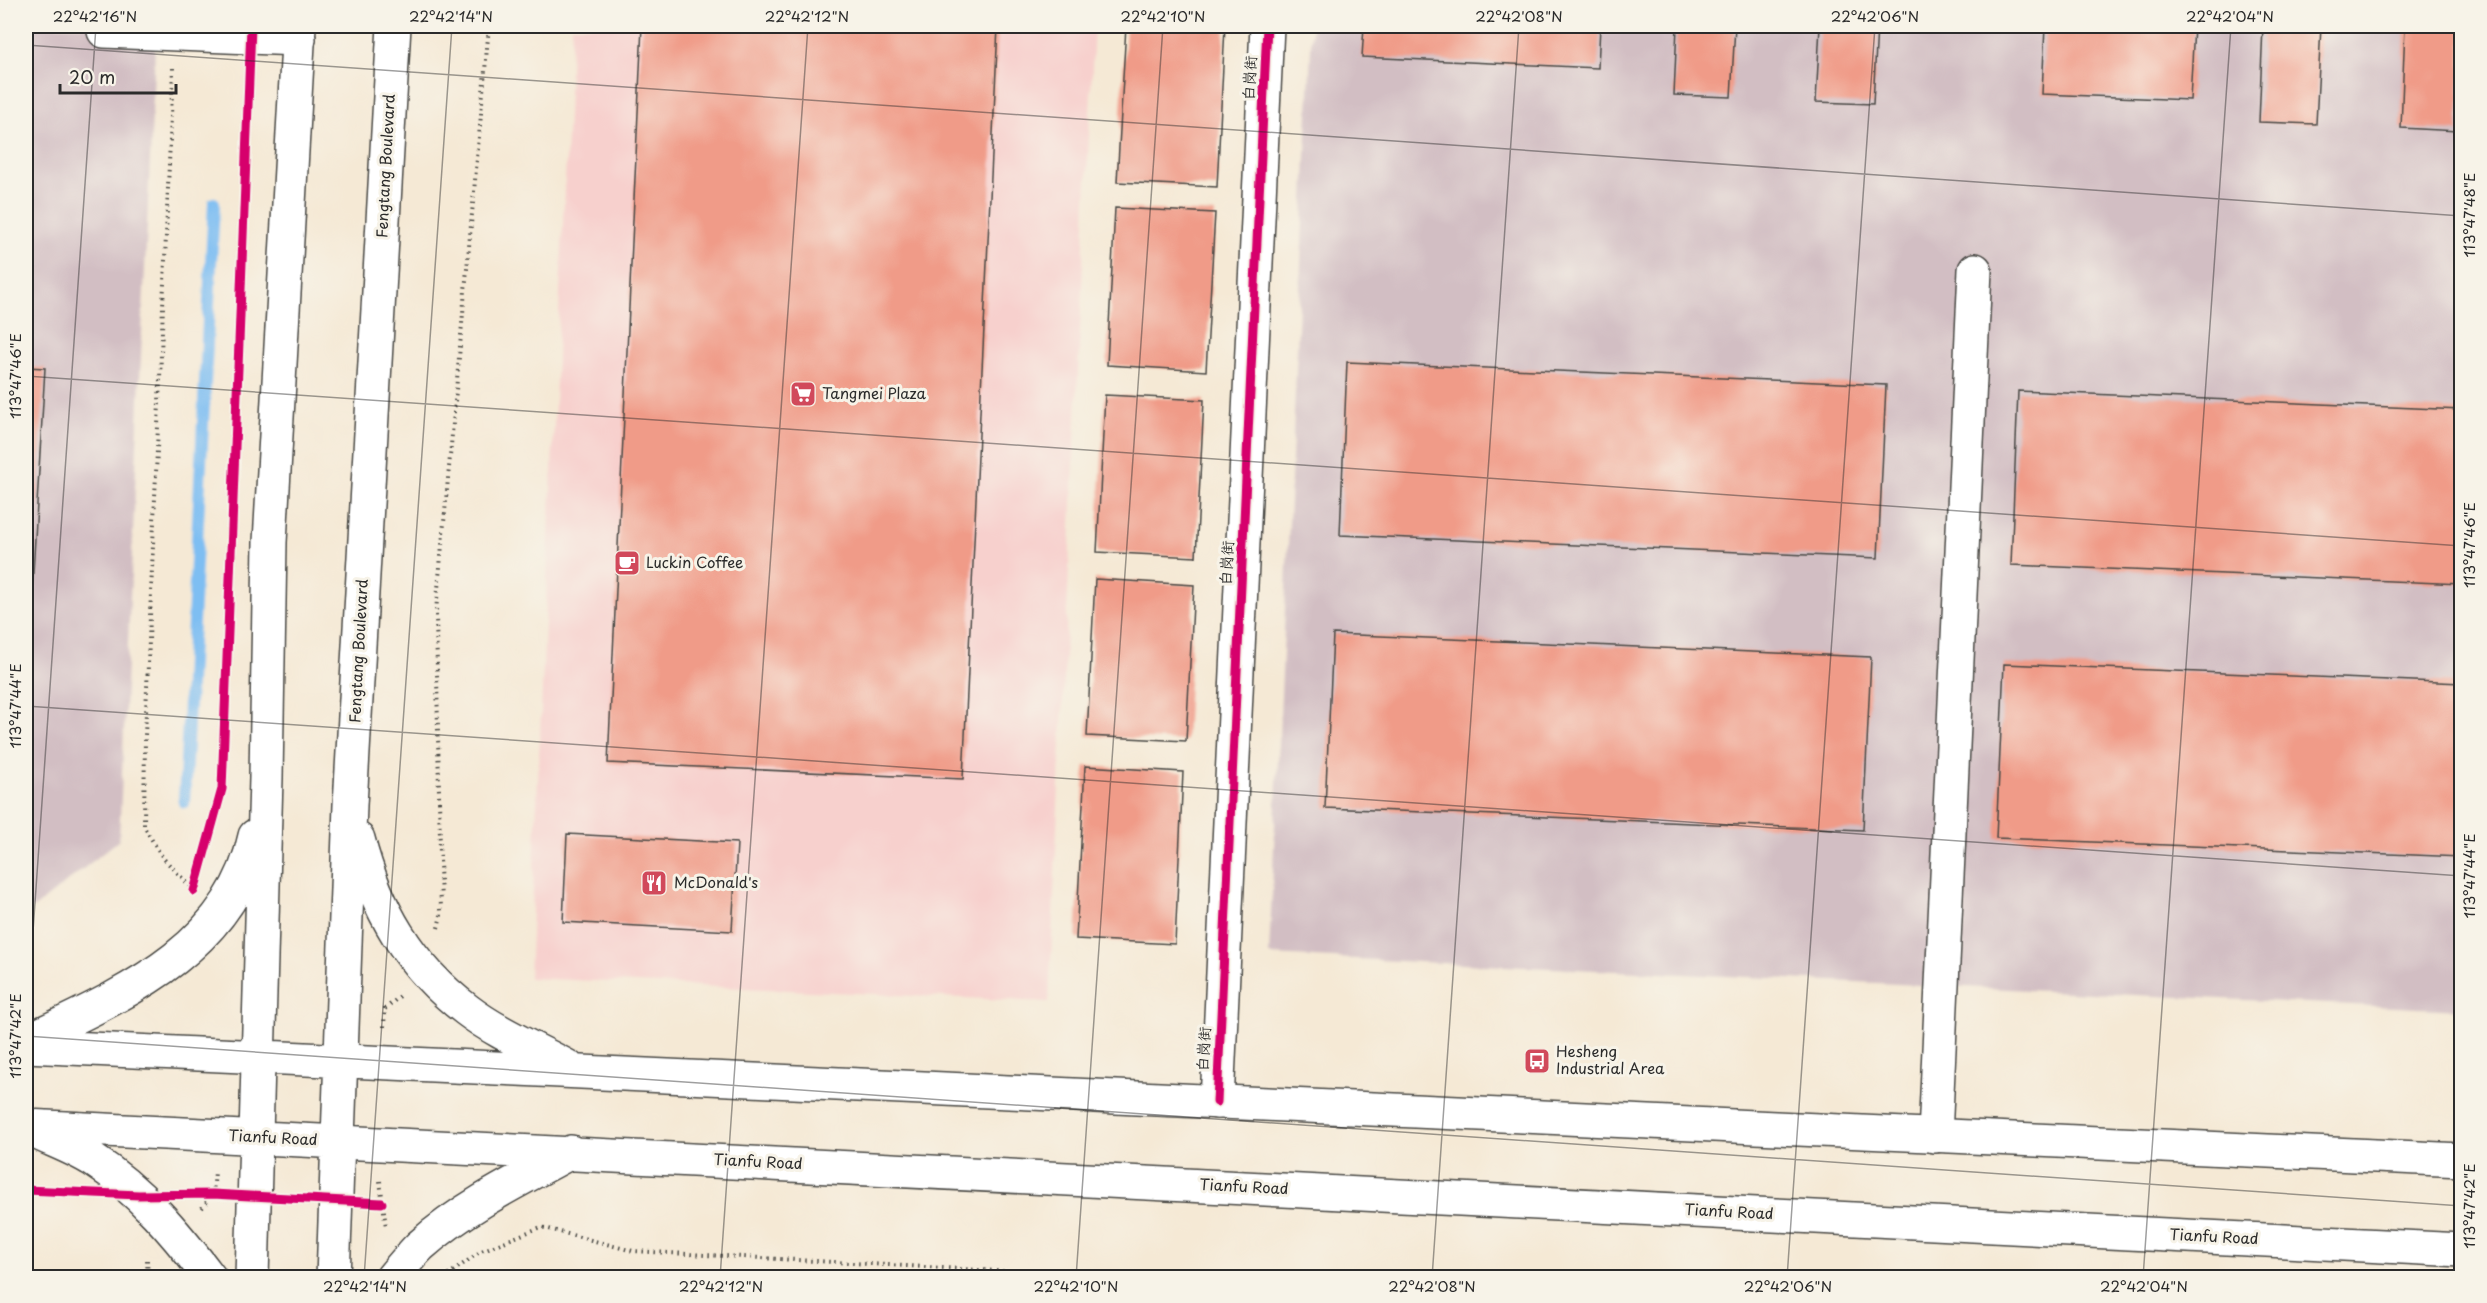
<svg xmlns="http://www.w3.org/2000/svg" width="2487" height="1303" font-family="'Playpen Sans','LXGW WenKai TC',sans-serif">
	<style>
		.built { fill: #f7d0cd }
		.industrial { fill: #d2bec3 }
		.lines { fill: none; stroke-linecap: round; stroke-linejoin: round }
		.stream { stroke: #7ebef2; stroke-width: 12 }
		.building { fill: #f09b88 }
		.minor-casing { stroke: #494844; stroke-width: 36 }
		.major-casing { stroke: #494844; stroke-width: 36 }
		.path { stroke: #494844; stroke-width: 4; stroke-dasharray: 1.5 4.5; stroke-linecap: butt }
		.minor { stroke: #fff; stroke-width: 33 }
		.major { stroke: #fff; stroke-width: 33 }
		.cycleway-casing { stroke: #f7f3e8; stroke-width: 13 }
		.cycleway { stroke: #d6006c; stroke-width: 9 }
		.ticks { fill: none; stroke: #2b2b2b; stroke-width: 1.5; stroke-opacity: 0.45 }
		.labels { text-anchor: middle; stroke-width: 6; stroke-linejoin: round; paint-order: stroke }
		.street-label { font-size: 15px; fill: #2b2b2b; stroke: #f7f3e8 }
		.poi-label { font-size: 15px; fill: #2b2b2b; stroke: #f7f3e8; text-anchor: start }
		.neatline { fill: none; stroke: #2b2b2b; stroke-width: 2 }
		.ticks-label { font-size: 15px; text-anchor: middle; fill: #2b2b2b }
	</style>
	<rect width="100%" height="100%" fill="#f7f3e8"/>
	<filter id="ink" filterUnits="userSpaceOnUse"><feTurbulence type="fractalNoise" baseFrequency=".0167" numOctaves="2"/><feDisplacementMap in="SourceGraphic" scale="12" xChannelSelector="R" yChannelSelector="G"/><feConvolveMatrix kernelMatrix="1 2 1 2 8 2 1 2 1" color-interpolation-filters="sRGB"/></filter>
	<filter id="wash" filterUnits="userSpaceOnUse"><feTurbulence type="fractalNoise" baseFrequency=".008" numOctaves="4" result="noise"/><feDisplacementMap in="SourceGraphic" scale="24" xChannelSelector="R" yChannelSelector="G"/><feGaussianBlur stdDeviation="1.35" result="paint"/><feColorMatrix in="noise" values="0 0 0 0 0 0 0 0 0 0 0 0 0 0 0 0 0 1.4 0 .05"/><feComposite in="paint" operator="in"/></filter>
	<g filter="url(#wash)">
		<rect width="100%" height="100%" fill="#f5e9d5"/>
		<path class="built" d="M572 26H1094L1049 1002 529 978Z"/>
		<path class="industrial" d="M26 26H156L119 840 33 909H26Z
			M1312 26H2461V1010L1269 955Z"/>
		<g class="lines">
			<path class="stream" d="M184 802 214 203"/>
		</g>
		<g id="blocks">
			<path class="building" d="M642 26H998L963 779 608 763Z
				M1126 26H1225L1217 187 1117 182Z
				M1364 26H1600L1598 68 1362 57Z
				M1677 26H1735L1731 97 1674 95Z
				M1820 26H1877L1873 104 1816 102Z
				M2045 26H2194L2190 100 2042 94Z
				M2263 26H2321L2316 124 2259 122Z
				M2405 26H2462L2458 131 2401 128Z
				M1115 208 1215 213 1206 371 1107 365Z
				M1347 362 1886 385 1878 558 1340 535Z
				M26 367 45 368 27 675H26Z
				M2018 391 2462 410V584L2011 565Z
				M1105 395 1204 400 1196 557 1097 552Z
				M1095 579 1194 585 1186 741 1087 736Z
				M1333 634 1871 657 1863 830 1325 808Z
				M2004 664 2462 683V857L1996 838Z
				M1085 766 1183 772 1175 944 1076 939Z
				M567 834 737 843 732 931 563 922Z"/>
		</g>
	</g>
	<g filter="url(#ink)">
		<use href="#blocks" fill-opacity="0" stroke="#494844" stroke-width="1.5"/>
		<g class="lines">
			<g class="minor-casing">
				<path id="minor" d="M104 31 299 39
					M1217 1102 1267 26
					M1935 1136 1975 270"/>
			</g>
			<g class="major-casing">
				<path id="major" d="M358 839C376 909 409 966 467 1010 497 1033 535 1049 568 1067
					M26 1041C120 996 232 950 255 836
					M26 1046 2462 1160
					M26 1126 2462 1250
					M35 1132C54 1141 76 1149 93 1160 141 1191 176 1233 210 1278
					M252 1278 266 778 270 542 299 26
					M333 1278 350 805 394 26
					M392 1278C401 1267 410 1256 420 1246 464 1207 519 1180 571 1152"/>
			</g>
			<path class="path" d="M173 68 145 736 144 827 163 858 193 889
				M438 928 441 915 436 611 489 26
				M384 1027 385 1009 400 996
				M380 1181 386 1227
				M202 1208 213 1194 215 1172
				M147 1260 148 1278
				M448 1275 481 1251 541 1227 633 1251 1126 1278"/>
			<use href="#minor" class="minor"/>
			<use href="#major" class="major"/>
			<g class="cycleway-casing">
				<path id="cycleway" d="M194 891 222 789 251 26
					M1217 1102 1267 26
					M26 1190 139 1195 213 1194 382 1203"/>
			</g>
			<use href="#cycleway" class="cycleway"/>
		</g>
	</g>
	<path class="ticks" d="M26 45 2462 216M26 376 2462 546M26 706 2462 876M26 1032 96 26M26 1036 2462 1206M364 1278 452 26M720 1278 808 26M1076 1278 1163 26M1432 1278 1519 26M1787 1278 1875 26M2143 1278 2231 26"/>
	<defs>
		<g id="supermarket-square" transform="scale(1.35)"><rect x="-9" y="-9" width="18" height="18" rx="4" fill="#d1495b" stroke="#f7f3e8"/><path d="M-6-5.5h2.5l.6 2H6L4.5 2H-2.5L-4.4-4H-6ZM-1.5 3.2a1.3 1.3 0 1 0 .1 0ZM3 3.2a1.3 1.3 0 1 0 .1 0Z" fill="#fff"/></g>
		<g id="cafe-square" transform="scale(1.35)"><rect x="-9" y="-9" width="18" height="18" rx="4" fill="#d1495b" stroke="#f7f3e8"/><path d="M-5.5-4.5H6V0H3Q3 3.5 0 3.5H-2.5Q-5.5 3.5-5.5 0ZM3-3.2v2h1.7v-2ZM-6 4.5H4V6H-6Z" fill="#fff"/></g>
		<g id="restaurant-square" transform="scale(1.35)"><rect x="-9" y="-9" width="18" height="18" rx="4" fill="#d1495b" stroke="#f7f3e8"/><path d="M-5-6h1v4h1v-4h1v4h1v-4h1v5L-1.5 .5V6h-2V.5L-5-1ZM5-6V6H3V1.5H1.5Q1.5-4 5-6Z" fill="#fff"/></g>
		<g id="bus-square" transform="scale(1.35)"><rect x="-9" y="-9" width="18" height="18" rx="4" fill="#d1495b" stroke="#f7f3e8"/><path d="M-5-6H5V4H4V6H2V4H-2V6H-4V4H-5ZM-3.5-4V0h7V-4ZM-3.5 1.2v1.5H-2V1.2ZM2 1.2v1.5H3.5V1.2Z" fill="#fff"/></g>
	</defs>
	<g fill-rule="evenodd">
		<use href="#supermarket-square" x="803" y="394"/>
		<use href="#cafe-square" x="627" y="563"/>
		<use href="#restaurant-square" x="654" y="883"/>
		<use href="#bus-square" x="1537" y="1061"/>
	</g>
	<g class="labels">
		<g class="street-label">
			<text transform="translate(1250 78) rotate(-87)" y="5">白岗街</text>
			<text transform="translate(386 166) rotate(-87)" y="5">Fengtang Boulevard</text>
			<text transform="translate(1227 563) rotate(-87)" y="5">白岗街</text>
			<text transform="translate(359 651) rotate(-87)" y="5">Fengtang Boulevard</text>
			<text transform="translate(1204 1049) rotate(-87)" y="5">白岗街</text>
			<text transform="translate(273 1138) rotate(3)" y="5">Tianfu Road</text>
			<text transform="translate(758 1162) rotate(3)" y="5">Tianfu Road</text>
			<text transform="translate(1244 1187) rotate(3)" y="5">Tianfu Road</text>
			<text transform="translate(1729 1212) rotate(3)" y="5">Tianfu Road</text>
			<text transform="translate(2214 1237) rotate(3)" y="5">Tianfu Road</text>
		</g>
		<g class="poi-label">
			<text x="822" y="399">Tangmei Plaza</text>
			<text x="646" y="568">Luckin Coffee</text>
			<text x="674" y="888">McDonald's</text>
			<text x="1556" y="1057">Hesheng<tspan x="1556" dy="17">Industrial Area</tspan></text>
		</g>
	</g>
	<rect width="2487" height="1303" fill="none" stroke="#f7f3e8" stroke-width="66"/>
	<path d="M60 84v9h116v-9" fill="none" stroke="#2b2b2b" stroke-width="3"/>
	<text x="69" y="84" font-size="18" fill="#2b2b2b" stroke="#f7f3e8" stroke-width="4.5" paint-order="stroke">20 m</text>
	<rect x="33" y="33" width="2421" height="1237" class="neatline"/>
	<g class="ticks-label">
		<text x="95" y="22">22°42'16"N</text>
		<text x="451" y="22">22°42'14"N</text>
		<text x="807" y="22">22°42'12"N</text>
		<text x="1163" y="22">22°42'10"N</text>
		<text x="1519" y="22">22°42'08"N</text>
		<text x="1875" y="22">22°42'06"N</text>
		<text x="2230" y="22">22°42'04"N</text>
		<text transform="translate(2470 215) rotate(-90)" y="5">113°47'48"E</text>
		<text transform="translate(16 376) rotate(-90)" y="5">113°47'46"E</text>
		<text transform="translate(2470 545) rotate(-90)" y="5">113°47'46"E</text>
		<text transform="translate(16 706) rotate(-90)" y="5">113°47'44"E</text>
		<text transform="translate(2470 876) rotate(-90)" y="5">113°47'44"E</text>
		<text transform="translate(16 1036) rotate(-90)" y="5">113°47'42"E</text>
		<text transform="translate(2470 1206) rotate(-90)" y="5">113°47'42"E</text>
		<text x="365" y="1292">22°42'14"N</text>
		<text x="721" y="1292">22°42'12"N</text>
		<text x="1076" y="1292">22°42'10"N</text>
		<text x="1432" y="1292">22°42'08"N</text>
		<text x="1788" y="1292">22°42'06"N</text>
		<text x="2144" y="1292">22°42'04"N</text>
	</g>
</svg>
